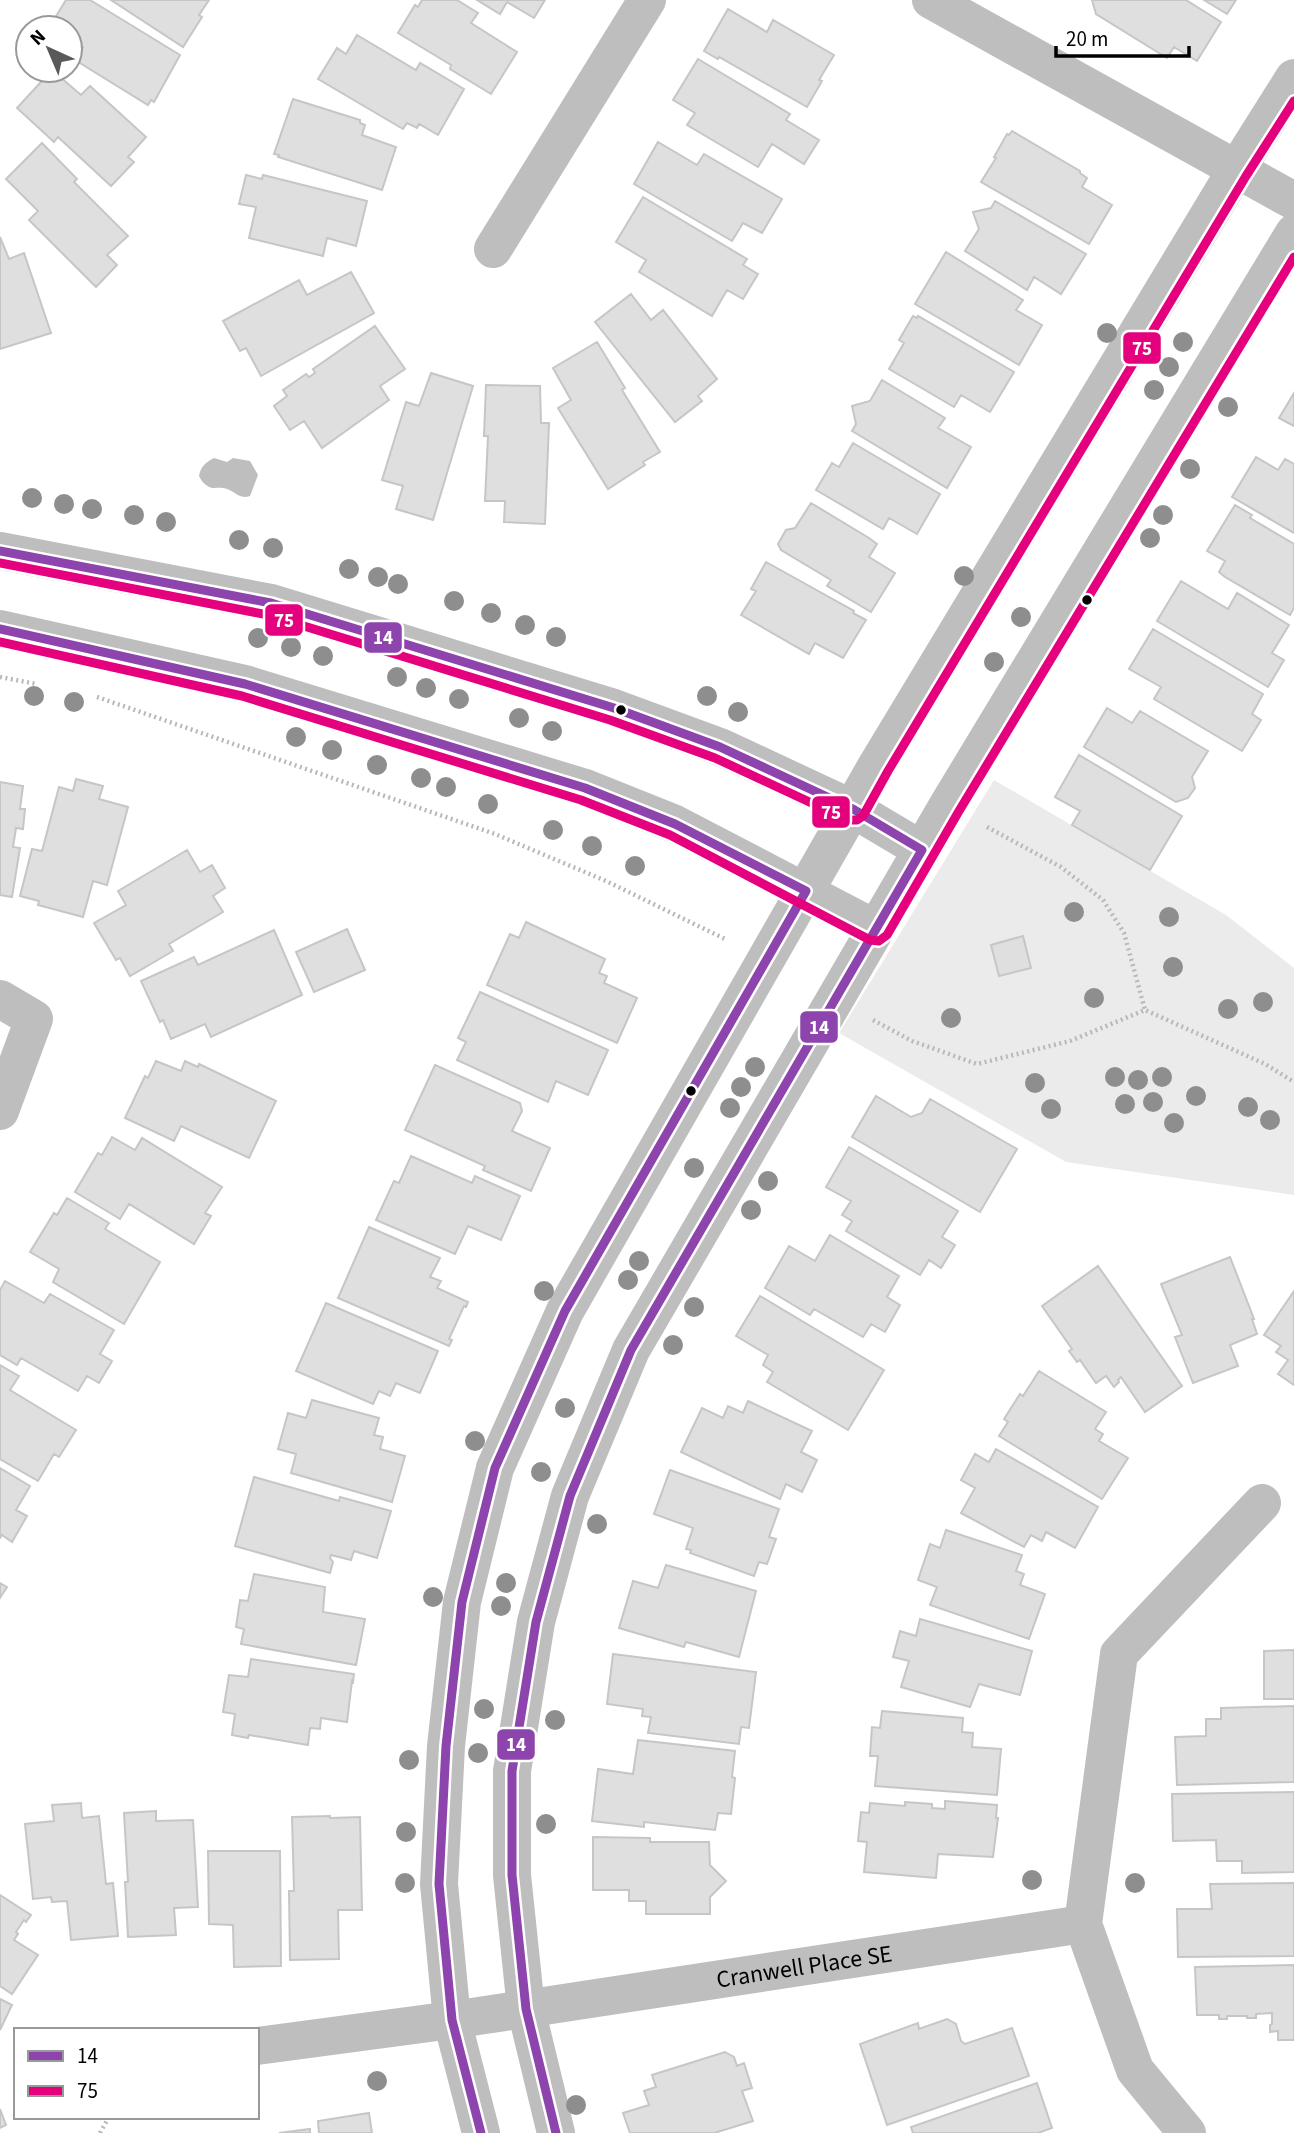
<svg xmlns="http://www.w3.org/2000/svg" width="1294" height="2133" font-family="'Source Sans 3',sans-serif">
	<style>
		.green { fill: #ebebeb }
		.water { fill: #bebebe }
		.building { fill: #dfdfdf; stroke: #c6c6c6; stroke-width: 2 }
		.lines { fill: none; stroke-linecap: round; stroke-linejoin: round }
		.path { stroke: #b9b9b9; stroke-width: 4.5; stroke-dasharray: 2 3.5; stroke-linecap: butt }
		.minor { stroke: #bebebe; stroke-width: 38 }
		.tertiary { stroke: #bebebe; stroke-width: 38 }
		.bus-1-casing { stroke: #fff; stroke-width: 14 }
		.bus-2-casing { stroke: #fff; stroke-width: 14 }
		.bus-1 { stroke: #8e44ad; stroke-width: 9 }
		.bus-2 { stroke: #e5007d; stroke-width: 9 }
		.tree { fill: #8e8e8e }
		.bus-dot { fill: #000; stroke: #fff; stroke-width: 2.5 }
		.labels { text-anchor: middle; stroke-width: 7; stroke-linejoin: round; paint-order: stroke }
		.street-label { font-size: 24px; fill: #000; stroke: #fff }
		.line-badge { stroke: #fff; stroke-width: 2.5 }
		.badge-label { font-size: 19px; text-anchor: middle; font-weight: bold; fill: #fff }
	</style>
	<rect width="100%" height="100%" fill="#fff"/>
	<path class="green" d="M994 780 1226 915 1294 968V1195L1066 1162 839 1033Z"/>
	<path class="water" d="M214 458 227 462 233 458 250 461 258 475 250 496C238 500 235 490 223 488 217 487 212 490 206 485 203 483 201 480 199 476 201 466 205 463 214 458Z"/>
	<path class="building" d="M66 0H90L180 55 154 102 151 100 148 105 75 60 83 47 70 39V28L50 26Z
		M111 0H209L199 15 202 17 183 47Z
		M422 0H457L478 13 471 23 517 52 491 94 450 69 451 65 398 33 415 5 418 7Z
		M477 0H545L534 18 507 2 500 14Z
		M1092 0H1186L1221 22 1197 61 1174 47 1167 58 1096 14Z
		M1204 0H1236L1227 14Z
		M728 9 767 32 773 20 834 55 819 80 822 81 807 107 719 57 718 59 704 51Z
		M357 35 416 70 420 63 464 89 438 135 419 124 417 128 407 123 403 129 318 79 337 48 346 54Z
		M698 59 790 114 786 120 819 140 804 164 772 144 758 167 687 125 695 113 673 100Z
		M52 70 81 95 90 86 146 137 128 157 134 162 111 186 58 137 54 142 17 108Z
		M293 99 360 120V123L365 125 362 135 396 147 382 190 278 157 279 155 274 154Z
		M1012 131 1080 171V173L1087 178 1082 187 1112 205 1089 244 981 182 996 158 994 157 1007 134 1009 135Z
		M658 142 697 165 704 154 782 199 762 233 743 223 732 241 634 184Z
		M42 143 77 179 74 182 128 236 107 255 117 265 96 287 29 220 38 211 6 179Z
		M246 175 262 179 263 175 367 201 356 246 327 238 323 256 249 238 256 207 239 204Z
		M643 197 747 259 743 265 758 274 743 299 727 290 712 316 639 272 646 260 616 242Z
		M995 201 1086 254 1061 294 1034 277 1027 290 965 251 979 229 973 212 991 208Z
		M0 237 9 259 24 253 51 333 0 349Z
		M946 252 1023 300 1016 310 1042 325 1019 365 915 304Z
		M351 272 374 313 261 376 246 348 240 351 223 321 299 280 307 295Z
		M631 294 651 320 663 310 717 379 698 396 702 401 675 422 595 322Z
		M913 316 917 318 918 316 1014 372 990 412 961 395 954 407 889 369 904 343 899 340Z
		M375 326 405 369 380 386 389 400 322 448 304 421 290 430 274 406 287 396 283 390 306 374 309 377 315 373 313 369Z
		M597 342 625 388 622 390 660 452 643 462 645 465 608 489 558 408 571 400 553 368Z
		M431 373 473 386 433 520 396 509 403 486 382 480 406 402 419 406Z
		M882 380 945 418 938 428 971 447 947 488 852 431 856 424 852 406 870 401Z
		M486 385 540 386 541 423H549L545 524 504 522 505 501H485L488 436H484Z
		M1294 393V426L1279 418Z
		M853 443 940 494 917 534 889 518 883 529 816 490 832 463 839 467Z
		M1256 457 1278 470 1285 459 1294 464V533L1232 497Z
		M811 503 869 538 877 544 869 557 895 573 871 612 827 586 831 580 781 550 778 544 786 530 795 528Z
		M1235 505 1252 515 1250 518 1294 544V608L1290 615 1225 577 1219 572 1225 561 1207 551Z
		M766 562 854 611 853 613 866 620 843 658 815 643 809 654 741 615 756 591 751 589Z
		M1181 581 1228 609 1237 593 1289 625 1272 653 1284 660 1268 687 1157 621Z
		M1153 629 1263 694 1252 714 1261 720 1242 751 1154 699 1161 687 1129 669Z
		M1107 708 1132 723 1140 711 1208 751 1192 777 1195 788 1188 798 1176 802 1084 747Z
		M1079 755 1182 816 1150 870 1072 825 1080 811 1055 797Z
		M76 779 103 786 99 799 128 807 107 885 93 881 83 917 38 905 39 901 20 896 32 849 42 851 59 787 73 791Z
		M0 782 23 786 20 809H25L23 829 16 828 13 847 20 848 12 897 0 895Z
		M187 850 200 872 212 865 225 888 213 896 223 912 169 944 173 951 130 976 120 958 116 960 94 923 126 905 118 891Z
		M526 922 605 959 599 973 607 976 604 983 637 998 617 1043 487 985 510 934 519 938Z
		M347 929 365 970 314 992 296 952Z
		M274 930 302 995 211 1037 205 1024 171 1039 163 1020 160 1022 141 981 194 957 198 965Z
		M1023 936 1031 968 999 976 991 945Z
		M480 992 608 1050 588 1095 556 1081 548 1102 457 1060 466 1042 458 1038Z
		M156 1061 181 1071 185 1061 198 1067 199 1064 276 1101 249 1158 181 1126 174 1141 125 1118 145 1076 148 1078Z
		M435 1065 520 1103 522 1111 512 1131 550 1148 531 1191 483 1170 485 1166 405 1130Z
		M876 1096 911 1117 922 1113 930 1099 1017 1149 980 1212 852 1137Z
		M112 1137 135 1150 142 1138 222 1187 205 1213 211 1216 194 1244 129 1204 120 1219 75 1192 98 1153 102 1155Z
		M849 1147 958 1211 942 1237 955 1245 941 1268 929 1260 920 1275 846 1231 852 1221 842 1215 851 1201 826 1187Z
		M411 1156 472 1183 475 1176 520 1196 501 1240 468 1226 455 1254 376 1220 394 1181 399 1183Z
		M67 1198 109 1223 105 1229 160 1262 124 1324 53 1282 59 1269 30 1252 54 1213 57 1215Z
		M369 1227 440 1258 430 1277 441 1281 437 1288 468 1302 466 1307 464 1306 449 1339 452 1340 449 1346 338 1298Z
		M830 1235 899 1276 887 1297 900 1305 885 1332 871 1324 863 1337 814 1309 810 1315 765 1288 789 1246 815 1261Z
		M1230 1257 1254 1319H1252L1257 1334 1230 1345 1238 1366 1193 1383 1175 1337 1182 1335 1161 1284Z
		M1098 1266 1182 1386 1145 1412 1121 1377 1118 1380 1119 1382 1114 1387 1106 1376 1096 1383 1080 1360 1077 1362 1069 1351 1072 1349 1042 1306Z
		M5 1281 44 1303 50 1294 114 1330 100 1354 112 1361 99 1383 87 1376 78 1391 21 1358 17 1365 0 1355V1290Z
		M1294 1291V1385L1278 1374 1288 1360 1276 1352 1281 1346 1264 1335Z
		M760 1296 884 1370 848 1430 767 1382 773 1372 763 1365 768 1355 736 1336Z
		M326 1303 438 1351 420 1393 396 1383 390 1396 379 1391 373 1404 296 1371Z
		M0 1365 19 1376 10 1390 76 1430 59 1457 54 1454 38 1481 0 1459Z
		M1039 1371 1106 1412 1095 1429 1103 1434 1099 1441 1128 1458 1102 1499 999 1436 1008 1422 1004 1419 1020 1394 1023 1396Z
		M312 1400 379 1418 374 1435 383 1437 380 1449 405 1456 392 1502 291 1473 296 1454 278 1449 288 1413 306 1418Z
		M748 1401 812 1431 801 1452 817 1460 802 1492 786 1484 780 1499 681 1452 702 1408 723 1418 728 1406 743 1413Z
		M996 1449 1098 1507 1075 1548 1046 1532 1042 1541 1031 1535 1024 1547 961 1513 975 1488 961 1480 975 1454 989 1462Z
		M0 1468 30 1486 16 1510 27 1516 12 1542 2 1535 0 1538Z
		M670 1470 779 1509 769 1537 776 1539 767 1564 759 1562 754 1576 690 1553 691 1550 686 1549 693 1528 654 1514Z
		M254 1477 339 1501 340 1497 391 1511 377 1558 354 1551 351 1560 331 1555 330 1558 333 1562 330 1573 235 1546Z
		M946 1530 1022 1555 1016 1571 1024 1574 1020 1585 1045 1594 1029 1639 930 1605 937 1587 918 1580 930 1544 940 1548Z
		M666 1565 756 1591 739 1657 686 1642 684 1647 619 1628 633 1581 658 1588Z
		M254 1574 325 1587 323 1612 365 1619 356 1665 241 1644 244 1629 236 1627 240 1600 248 1601Z
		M0 1583 7 1587 0 1598Z
		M920 1619 1032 1651 1020 1695 979 1684 970 1707 901 1687 909 1661 893 1657 900 1631 916 1636Z
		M1294 1650V1699H1264V1651Z
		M613 1654 756 1672 749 1728 741 1727 739 1744 648 1733 651 1717 642 1716 643 1709 607 1704Z
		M251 1659 354 1674 353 1682 352 1681 347 1722 321 1718 320 1729 310 1728 308 1745 249 1735 248 1738 232 1735 235 1714 223 1712 229 1675 248 1677Z
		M1294 1706V1782L1177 1785 1175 1737 1206 1736V1719H1221V1708Z
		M882 1711 963 1718 962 1732 973 1733 972 1747 1001 1749 997 1795 875 1786 878 1756H870L872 1727 880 1728Z
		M638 1740 735 1751 732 1777 735 1778 731 1814 718 1813 715 1830 644 1822V1827L592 1821 598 1769 633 1774Z
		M1294 1792V1872L1242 1873V1861H1217L1216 1840 1173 1841 1172 1794Z
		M945 1801 997 1805 996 1818H998L993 1857 938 1854 936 1878 864 1872 867 1842 858 1841 861 1812 869 1813 870 1803 905 1806V1802L932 1804V1808L945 1809Z
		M81 1803 82 1818 99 1816 106 1884 113 1883 118 1936 71 1940 67 1901 52 1902 51 1897 33 1899 25 1824 54 1821 52 1805Z
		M156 1811V1821L193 1820 198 1907 174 1908 176 1935 128 1937 125 1882H128L124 1813Z
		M330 1816V1818L360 1817 362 1910H338L339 1959 290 1960 289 1891H294L292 1817Z
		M593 1837 650 1838V1842H709L710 1865 726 1881 710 1897V1914H646V1901H629V1890H593Z
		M208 1851H280L281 1966 234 1967 233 1925 209 1924Z
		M1294 1883V1956L1178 1957 1177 1909H1212L1210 1884Z
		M0 1895 31 1915 26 1922 24 1920 16 1932 18 1934 14 1940 38 1955 12 1994 0 1986Z
		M1294 1965V2040H1278V2031L1270 2032V2025L1272 2024V2013L1256 2014V2018H1247V2016H1227V2019H1219V2015H1197L1195 1967Z
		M0 1999 12 2005 0 2030Z
		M947 2019 956 2024 961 2041 965 2044 1012 2028 1029 2076 887 2125 860 2044 918 2023 919 2029Z
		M725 2052 734 2057 737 2066 744 2063 752 2088 742 2091 753 2121 714 2133H630L623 2113 649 2105 644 2091 656 2087 652 2075Z
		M1037 2083 1052 2128 1038 2133H913L911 2127Z
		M0 2109 6 2125 0 2128Z
		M369 2113 372 2133H319L318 2121Z
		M310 2129V2133H279Z"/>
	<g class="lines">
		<path class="path" d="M0 677 37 684
			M97 697 495 834 606 881 725 939
			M987 827 1061 867 1103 900 1124 933 1145 1010
			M873 1020 912 1041 977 1064 1070 1041 1145 1010 1265 1064 1294 1082
			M100 2133 109 2117"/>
		<g class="minor">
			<path d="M931 0 1294 201"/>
			<path d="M493 249 647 0"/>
			<path d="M0 999 34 1019 0 1111"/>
			<path id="s1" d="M257 2046 452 2020 1083 1924"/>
			<path d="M1187 2133 1135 2070 1083 1924 1119 1654 1262 1503"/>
		</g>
		<path class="tertiary" d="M0 551 271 603 614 708 720 747 853 809 922 850
			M0 629 245 684 585 788 675 824 876 929
			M481 2133 452 2020 439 1884 446 1746 462 1602 495 1468 565 1311 877 765 1236 170 1294 78
			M556 2133 526 2009 512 1875V1771L536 1622 570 1496 631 1350 948 805 1294 233"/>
		<g class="bus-1-casing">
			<path id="bus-1" d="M0 551 271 603 614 708 720 747 853 809 922 850 631 1350 570 1496 536 1622 512 1771V1875L526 2009 556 2133
				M0 629 245 684 585 788 675 824 806 891 565 1311 495 1468 462 1602 446 1746 439 1884 452 2020 481 2133"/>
		</g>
		<g class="bus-2-casing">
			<path id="bus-2" d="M0 563 268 615 610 720 715 758 848 820H857L863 816 888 771 1246 176 1294 101
				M0 642 242 696 581 800 670 835 870 940 879 941 887 935 959 811 1294 257"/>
		</g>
		<use href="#bus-1" class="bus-1"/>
		<use href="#bus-2" class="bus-2"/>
	</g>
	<g class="tree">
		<circle cx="1107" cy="333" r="10"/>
		<circle cx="1183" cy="342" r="10"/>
		<circle cx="1169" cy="367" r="10"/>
		<circle cx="1154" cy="390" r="10"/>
		<circle cx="1228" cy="407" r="10"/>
		<circle cx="1190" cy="469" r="10"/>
		<circle cx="32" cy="498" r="10"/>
		<circle cx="64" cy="504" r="10"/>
		<circle cx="92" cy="509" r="10"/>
		<circle cx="134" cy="515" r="10"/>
		<circle cx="1163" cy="515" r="10"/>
		<circle cx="166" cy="522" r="10"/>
		<circle cx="1150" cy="538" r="10"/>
		<circle cx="239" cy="540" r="10"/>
		<circle cx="273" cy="548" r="10"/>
		<circle cx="349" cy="569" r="10"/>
		<circle cx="964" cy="576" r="10"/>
		<circle cx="378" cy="577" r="10"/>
		<circle cx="398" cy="584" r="10"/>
		<circle cx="454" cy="601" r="10"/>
		<circle cx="491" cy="613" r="10"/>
		<circle cx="1021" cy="617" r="10"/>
		<circle cx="525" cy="625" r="10"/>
		<circle cx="556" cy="637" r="10"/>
		<circle cx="258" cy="638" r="10"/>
		<circle cx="291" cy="647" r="10"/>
		<circle cx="323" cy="656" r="10"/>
		<circle cx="994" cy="662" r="10"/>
		<circle cx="397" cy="677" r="10"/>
		<circle cx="426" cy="688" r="10"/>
		<circle cx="34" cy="696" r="10"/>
		<circle cx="707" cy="696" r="10"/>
		<circle cx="459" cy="699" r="10"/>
		<circle cx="74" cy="702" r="10"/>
		<circle cx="738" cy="712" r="10"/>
		<circle cx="519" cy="718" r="10"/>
		<circle cx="552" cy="731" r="10"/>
		<circle cx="296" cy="737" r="10"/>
		<circle cx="332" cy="750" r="10"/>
		<circle cx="377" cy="765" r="10"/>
		<circle cx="421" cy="778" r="10"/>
		<circle cx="446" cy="787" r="10"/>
		<circle cx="488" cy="804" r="10"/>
		<circle cx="553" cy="830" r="10"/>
		<circle cx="592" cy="846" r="10"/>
		<circle cx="635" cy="866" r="10"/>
		<circle cx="1074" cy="912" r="10"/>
		<circle cx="1169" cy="917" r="10"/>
		<circle cx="1173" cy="967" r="10"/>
		<circle cx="1094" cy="998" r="10"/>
		<circle cx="1263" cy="1002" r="10"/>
		<circle cx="1228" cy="1009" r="10"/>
		<circle cx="951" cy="1018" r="10"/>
		<circle cx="755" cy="1067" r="10"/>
		<circle cx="1115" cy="1077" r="10"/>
		<circle cx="1162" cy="1077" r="10"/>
		<circle cx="1138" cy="1080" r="10"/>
		<circle cx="1035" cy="1083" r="10"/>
		<circle cx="741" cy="1087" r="10"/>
		<circle cx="1196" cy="1096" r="10"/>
		<circle cx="1153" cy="1102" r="10"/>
		<circle cx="1125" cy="1104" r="10"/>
		<circle cx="1248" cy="1107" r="10"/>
		<circle cx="730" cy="1108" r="10"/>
		<circle cx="1051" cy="1109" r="10"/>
		<circle cx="1270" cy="1120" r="10"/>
		<circle cx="1174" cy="1123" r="10"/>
		<circle cx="694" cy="1168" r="10"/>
		<circle cx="768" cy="1181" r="10"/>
		<circle cx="751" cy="1210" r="10"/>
		<circle cx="639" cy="1261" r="10"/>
		<circle cx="628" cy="1280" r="10"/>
		<circle cx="544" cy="1291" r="10"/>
		<circle cx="694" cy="1307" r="10"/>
		<circle cx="673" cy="1345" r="10"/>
		<circle cx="565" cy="1408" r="10"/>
		<circle cx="475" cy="1441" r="10"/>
		<circle cx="541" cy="1472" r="10"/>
		<circle cx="597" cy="1524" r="10"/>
		<circle cx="506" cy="1583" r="10"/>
		<circle cx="433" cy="1597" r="10"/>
		<circle cx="501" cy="1606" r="10"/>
		<circle cx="484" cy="1709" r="10"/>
		<circle cx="555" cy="1720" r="10"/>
		<circle cx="478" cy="1753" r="10"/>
		<circle cx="409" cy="1760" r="10"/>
		<circle cx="546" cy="1824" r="10"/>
		<circle cx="406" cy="1832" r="10"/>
		<circle cx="1032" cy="1880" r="10"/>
		<circle cx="405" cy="1883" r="10"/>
		<circle cx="1135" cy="1883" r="10"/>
		<circle cx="377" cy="2081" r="10"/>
		<circle cx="576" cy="2105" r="10"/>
	</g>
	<g class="bus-dot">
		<circle cx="1087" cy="600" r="6"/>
		<circle cx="621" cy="710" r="6"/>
		<circle cx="691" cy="1091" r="6"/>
	</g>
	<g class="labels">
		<g class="street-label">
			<text dy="8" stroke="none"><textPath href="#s1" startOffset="553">Cranwell Place SE</textPath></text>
		</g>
	</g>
	<g class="line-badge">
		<rect x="1122" y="331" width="40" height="34" rx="7" fill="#e5007d"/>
		<rect x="264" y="603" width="40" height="34" rx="7" fill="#e5007d"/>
		<rect x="363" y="621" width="40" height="33" rx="7" fill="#8e44ad"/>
		<rect x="811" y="795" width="40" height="34" rx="7" fill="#e5007d"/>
		<rect x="799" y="1010" width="40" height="34" rx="7" fill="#8e44ad"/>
		<rect x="496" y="1728" width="40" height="33" rx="7" fill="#8e44ad"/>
	</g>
	<g class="badge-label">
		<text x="1142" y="355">75</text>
		<text x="284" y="627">75</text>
		<text x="383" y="644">14</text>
		<text x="831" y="819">75</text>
		<text x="819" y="1034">14</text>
		<text x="516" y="1751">14</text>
	</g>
	<rect x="14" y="2028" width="245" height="91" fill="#ffffff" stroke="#999999" stroke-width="2"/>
	<rect x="28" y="2051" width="35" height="10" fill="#8e44ad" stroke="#999999" stroke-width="2"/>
	<text x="77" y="2063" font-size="21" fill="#000000">14</text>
	<rect x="28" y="2086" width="35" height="10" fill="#e5007d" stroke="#999999" stroke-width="2"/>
	<text x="77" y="2098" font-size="21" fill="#000000">75</text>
	<g transform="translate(49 49) rotate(316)"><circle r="33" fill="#ffffff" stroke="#999999" stroke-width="2"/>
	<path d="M0-5L12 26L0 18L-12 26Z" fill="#595959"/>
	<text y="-10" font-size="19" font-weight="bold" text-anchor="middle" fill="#000000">N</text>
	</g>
	<path d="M1056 46v10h133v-10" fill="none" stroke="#000000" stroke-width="3.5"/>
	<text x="1066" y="46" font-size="21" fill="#000000" stroke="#ffffff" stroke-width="5" paint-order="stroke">20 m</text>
</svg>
